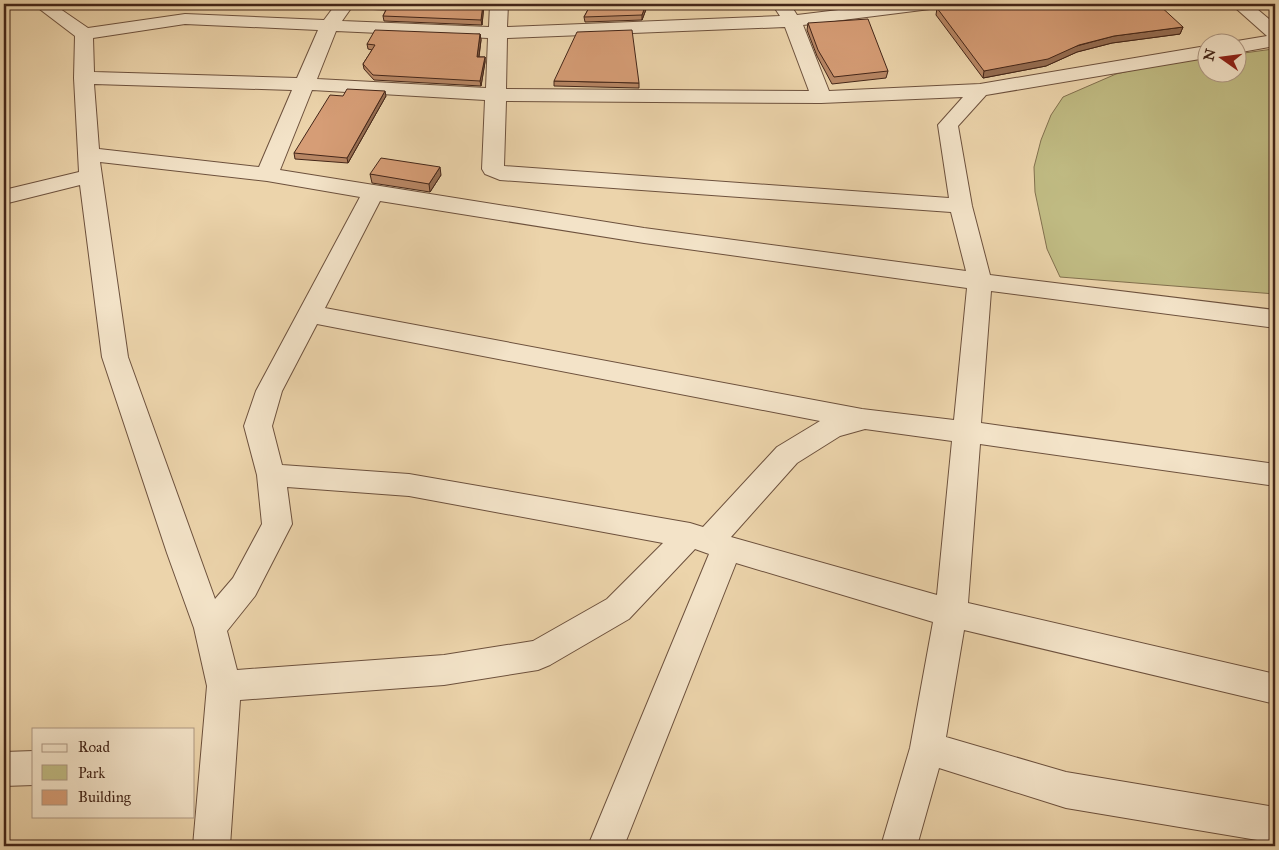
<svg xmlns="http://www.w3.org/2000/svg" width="1279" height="850" font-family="'IM FELL Great Primer',serif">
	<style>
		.green { fill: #c0bb83; stroke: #82704e }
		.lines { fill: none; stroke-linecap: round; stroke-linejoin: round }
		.minor-casing { stroke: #6d513d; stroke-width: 2 }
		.minor { fill: #f3e3c8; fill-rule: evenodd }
		.wall { fill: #b88765; stroke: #432518 }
		.shaded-wall { fill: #966e53; stroke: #432518 }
		.building { fill: #d69d76; stroke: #432518 }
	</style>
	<rect width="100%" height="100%" fill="#ecd4ab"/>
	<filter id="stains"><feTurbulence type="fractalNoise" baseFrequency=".004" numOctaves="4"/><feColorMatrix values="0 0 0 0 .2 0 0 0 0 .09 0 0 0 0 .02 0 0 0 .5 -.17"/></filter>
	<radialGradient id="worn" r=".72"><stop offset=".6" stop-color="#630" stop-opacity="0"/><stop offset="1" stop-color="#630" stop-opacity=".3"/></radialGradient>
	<path class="green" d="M1273 49 1275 51V294L1060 277 1047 249 1035 192 1034 167 1041 140 1051 115 1063 97 1116 74 1151 66 1206 58V72H1236L1237 54Z"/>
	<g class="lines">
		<g class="minor-casing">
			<path id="minor" d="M33 4H53L88 28 185 14 324 20 336 4H354L342 21 489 27 490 4H508L507 27 780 16 774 7 776 4H790L797 15 888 4H939L936 8 930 9 803 25 829 91 980 84 1206 46V58L986 95 958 126 972 206 990 275 1275 310V328L991 291 981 423 1275 464V486L980 444 968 603 1275 674V704L964 630 946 737 1066 772 1275 807V843L1066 808 939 768 917 846H881L910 748 933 622 736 563 624 846H588L709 554 695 549 629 619 550 665 538 670 444 685 240 700 230 846H193L207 686 194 628 167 553 102 357 80 185 4 204V190L79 172 74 78 75 36ZM185 24 318 30 297 78 94 72 93 38ZM785 27 809 91 506 89 507 38ZM336 31 488 38 486 88 317 79ZM94 84 292 90 259 167 99 149ZM312 90 485 100 482 169 485 174 500 180 951 212 966 271 644 228 280 170ZM963 97 938 125 949 198 504 166 506 101 821 103ZM100 162 267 181 360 197 256 391 244 426 257 475 262 524 233 578 215 599 128 357ZM380 201 644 243 967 288 954 420 862 409 325 308ZM317 324 820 421 777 447 703 527 690 523 409 474 282 465 272 426 282 391ZM865 429 952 441 937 595 731 537 797 463 840 436ZM287 487 409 496 663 543 607 599 533 641 444 655 237 670 227 631 255 596 292 524Z
				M1231 4H1251L1275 24V46L1236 53V42H1231L1267 36Z
				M34 751V785L4 786V752Z"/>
		</g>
		<use href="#minor" class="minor"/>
	</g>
	<path class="wall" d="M359 4H484L482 25 384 21 383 16 386 10 360 9Z
		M591 4H648L642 20 585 22 584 17Z
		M937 8 1183 27 1180 34 1112 43 1077 52 1046 66 983 78 936 15Z
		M808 23 888 71 886 78 832 84 817 56 807 30Z
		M480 34 481 40 479 57H485V62L481 86 374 80 364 69 363 64 372 50 368 49 367 44Z
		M554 81 639 83V88L554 86Z
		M343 96H386L348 163 295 159 294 153Z
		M370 174 441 175 430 192 372 183Z"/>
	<path class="shaded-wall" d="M483 4H484L482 25 481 20Z
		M646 4H648L642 20V15Z
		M1183 27 1180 34 1112 43 1077 52 1046 66 983 78 984 71 1114 36Z
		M480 34 481 40 478 62 477 57Z
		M485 57V62L481 86 480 81Z
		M385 91 386 96 348 163 347 158Z
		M440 167 441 175 430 192 429 184Z"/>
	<path class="building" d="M359 4H483L481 20 383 16 388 6Z
		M591 4H646L642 15 584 17Z
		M995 4H1158L1183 27 1114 36 1079 45 1048 59 984 71 937 8Z
		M868 19 888 71 834 77 818 50 808 23Z
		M375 30 480 34 477 57H485L480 81 373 75 363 64 375 45 367 44Z
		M632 30 639 83 554 81 577 32Z
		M347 89 385 91 347 158 294 153 330 95 343 96Z
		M381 158 440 167 429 184 370 174Z"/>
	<rect width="1279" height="850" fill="none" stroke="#ecd4ab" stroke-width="20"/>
	<rect x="5" y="5" width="1269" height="840" fill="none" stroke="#432518" stroke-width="2.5"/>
	<rect x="10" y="10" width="1259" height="830" fill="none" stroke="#432518"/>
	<rect x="32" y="728" width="162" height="90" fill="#f3e3c8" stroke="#ad9782"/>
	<rect x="42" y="744" width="25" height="8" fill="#f3e3c8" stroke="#ad9782"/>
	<text x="78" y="752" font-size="15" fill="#432518">Road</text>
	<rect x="42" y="765" width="25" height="15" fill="#c0bb83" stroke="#ad9782"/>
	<text x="78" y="778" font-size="15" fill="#432518">Park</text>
	<rect x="42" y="790" width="25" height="15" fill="#d69d76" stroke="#ad9782"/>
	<text x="78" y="802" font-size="15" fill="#432518">Building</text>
	<g transform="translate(1222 58) rotate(284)"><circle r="24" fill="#f3e3c8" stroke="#ad9782"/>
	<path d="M0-4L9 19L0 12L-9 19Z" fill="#8f2418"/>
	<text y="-8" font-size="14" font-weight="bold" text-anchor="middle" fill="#432518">N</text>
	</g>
	<rect width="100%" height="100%" filter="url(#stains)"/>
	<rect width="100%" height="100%" fill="url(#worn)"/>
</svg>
